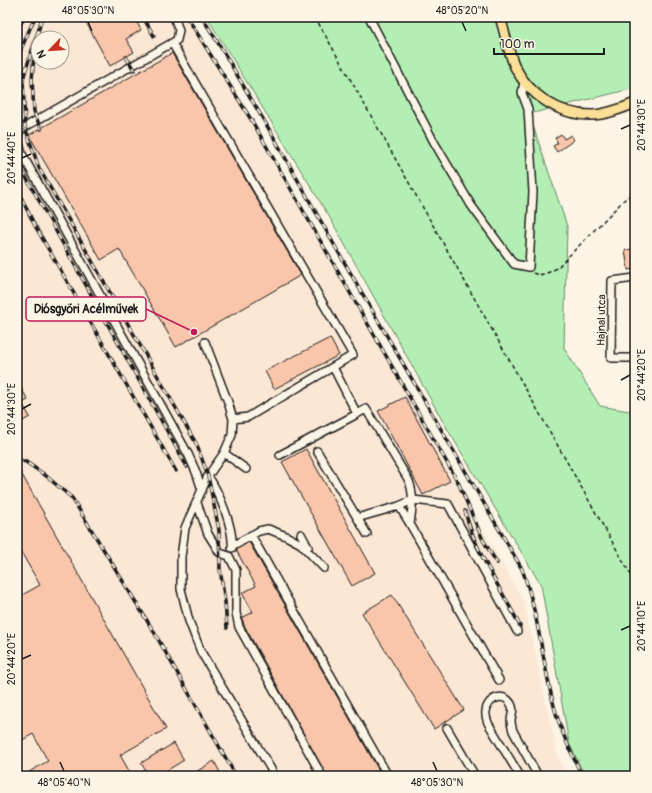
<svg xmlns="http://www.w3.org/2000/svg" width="652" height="793" font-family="Pangolin,sans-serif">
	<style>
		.built { fill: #fbe7d4; fill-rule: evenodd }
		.green { fill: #b3efb4; stroke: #688668 }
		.building { fill: #fac6ab; stroke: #1c1c1c }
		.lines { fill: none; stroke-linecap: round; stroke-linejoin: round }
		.minor-casing { stroke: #1c1c1c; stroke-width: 10 }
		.major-casing { stroke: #1c1c1c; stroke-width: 12 }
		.path { stroke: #1c1c1c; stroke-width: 1.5; stroke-dasharray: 4 3; stroke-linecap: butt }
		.minor { stroke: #fcf5e5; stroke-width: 7 }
		.major { stroke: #fbdf96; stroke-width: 9 }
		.rail-casing { stroke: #1c1c1c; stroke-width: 3.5 }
		.rail { stroke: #fcf5e5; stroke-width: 2; stroke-dasharray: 6; stroke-linecap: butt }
		.ticks { fill: none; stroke: #1c1c1c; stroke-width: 1.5 }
		.labels { text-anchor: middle; stroke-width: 3; stroke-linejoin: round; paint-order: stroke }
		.street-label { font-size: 11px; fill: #1c1c1c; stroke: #fcf5e5 }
		.leader { fill: none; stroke: #c2185b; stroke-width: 1.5 }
		.callout-dot { fill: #c2185b; stroke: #fcf5e5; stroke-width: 1.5 }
		.callout { fill: #fcf5e5; stroke: #c2185b; stroke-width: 1.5 }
		.callout-label { font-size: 12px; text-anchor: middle; font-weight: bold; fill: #1c1c1c }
		.neatline { fill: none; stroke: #1c1c1c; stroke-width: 1.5 }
		.ticks-label { font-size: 10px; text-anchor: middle; fill: #1c1c1c }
	</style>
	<rect width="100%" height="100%" fill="#fcf5e5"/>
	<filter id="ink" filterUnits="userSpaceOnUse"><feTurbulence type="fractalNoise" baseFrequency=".025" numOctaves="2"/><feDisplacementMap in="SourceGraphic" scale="8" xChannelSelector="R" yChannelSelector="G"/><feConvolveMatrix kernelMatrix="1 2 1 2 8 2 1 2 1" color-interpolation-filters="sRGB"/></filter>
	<g filter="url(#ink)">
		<path class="built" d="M17 17H190L524 602 558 757 568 776H17ZM38 38H62V62H38Z"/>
		<path class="green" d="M207 17H635V33L633 38 635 47V88L529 114 567 226 564 348 600 406 635 412V776H585L569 743 541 585 442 420 330 218Z"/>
		<path class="building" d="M83 17H134L141 30 126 39 134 52 110 66Z
			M172 53 301 275 176 347 119 249 101 260 29 135Z
			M561 134 564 139 571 135 574 140 557 152 553 146 558 143 555 138Z
			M635 249V269L628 270 625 250Z
			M330 338 339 355 274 389 265 371Z
			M17 381 28 400 22 403 30 417 17 424Z
			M405 397 450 481 423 495 378 411Z
			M306 449 375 573 352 586 282 462Z
			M17 466 166 729 120 755 132 776H32L29 772 48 761 33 734 17 743V632L20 630 17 625V598L40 585 17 545Z
			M249 542 338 698 382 776H327L244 625 242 618 253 612 242 593 256 586 236 550Z
			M392 595 464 710 434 729 362 613Z
			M174 743 184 760 158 776H149L141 763Z
			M214 761 222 776H189Z"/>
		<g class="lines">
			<g class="minor-casing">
				<path id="minor" d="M174 17 179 30 177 40 25 127 19 131 18 139 22 154 188 454 196 472 202 490
					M369 17 434 142 471 205 514 264 529 267 533 192 528 109 522 93 524 81
					M172 43 353 355 248 417 233 419
					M635 278 612 281 611 358H635
					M205 342 228 402 233 419 232 435 224 453 208 476 185 528 181 557V589L189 621 201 652 275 776
					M333 367 357 414 366 409 408 479C415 494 412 508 410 524L499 680
					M317 451 367 534
					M224 453 246 469
					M280 455 357 414
					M208 476C219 492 234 528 232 548
					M197 503 208 534 220 553 229 556 236 570V613L239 627 322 776
					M399 506 413 500 448 504 517 631
					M357 518 399 506 410 524
					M301 534 308 547
					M251 535 388 776
					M232 546 259 531 268 529 286 536 301 544 324 568
					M447 728 475 776
					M520 776 488 723C487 720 485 715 486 711 488 697 506 691 512 706 514 711 511 716 511 721 511 724 512 728 513 731L538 776"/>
			</g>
			<g class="major-casing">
				<path id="major" d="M500 17C505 33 508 51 515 67 529 95 559 115 591 115 604 115 624 108 635 103"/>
			</g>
			<path class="path" d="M315 17 635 582
				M509 18 521 17
				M533 273C542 277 549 272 557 268L627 197 635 194"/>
			<use href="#minor" class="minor"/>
			<use href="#major" class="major"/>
			<g class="rail-casing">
				<path id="rail" d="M143 17 154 36
					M187 17 252 121 458 482 483 540 497 563
					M202 17 220 46 273 136 336 248 522 569C538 612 542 658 553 702 559 728 571 752 582 776
					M17 29 25 17
					M38 31 23 79 25 127 39 168 197 445 208 476 219 530 220 569 225 602 227 628
					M37 36 42 17
					M34 54 32 80 34 112 41 129
					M126 57 134 70
					M17 61 21 49 35 17
					M17 161 187 467
					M17 189 34 224 176 471
					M17 459 26 462 45 475 72 498 154 632 236 776
					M465 511C475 552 501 588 520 626"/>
			</g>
			<use href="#rail" class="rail"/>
		</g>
	</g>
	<path class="ticks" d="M88 22 92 31M462 22 466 31M621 129 630 125M22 158 31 154M621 380 630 375M22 409 31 404M621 630 630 626M22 659 31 655M60 762 64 771M433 762 437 771"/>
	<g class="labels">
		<g class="street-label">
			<text transform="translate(601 320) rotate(-89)" y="4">Hajnal utca</text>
		</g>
	</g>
	<path class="leader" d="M194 332L146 309"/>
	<circle class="callout-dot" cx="194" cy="332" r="4"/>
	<rect class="callout" x="26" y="297" width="120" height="24" rx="4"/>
	<g class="callout-label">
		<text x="86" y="313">Diósgyőri Acélművek</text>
	</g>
	<rect width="652" height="793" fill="none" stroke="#fcf5e5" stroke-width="44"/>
	<g transform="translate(50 50) rotate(245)"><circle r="19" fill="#fcf5e5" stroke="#a29e95"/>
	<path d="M0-3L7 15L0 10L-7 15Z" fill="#c8321e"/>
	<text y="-6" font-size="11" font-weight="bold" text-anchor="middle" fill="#1c1c1c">N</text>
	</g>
	<path d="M494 48v6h110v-6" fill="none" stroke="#1c1c1c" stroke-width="2"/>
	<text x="500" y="48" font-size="12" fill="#1c1c1c" stroke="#fcf5e5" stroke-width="3" paint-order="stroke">100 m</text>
	<rect x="22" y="22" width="608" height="749" class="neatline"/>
	<g class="ticks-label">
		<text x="88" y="14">48°05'30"N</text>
		<text x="462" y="14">48°05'20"N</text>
		<text transform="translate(641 125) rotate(-90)" y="4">20°44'30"E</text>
		<text transform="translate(11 158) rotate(-90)" y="4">20°44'40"E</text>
		<text transform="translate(641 375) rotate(-90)" y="4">20°44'20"E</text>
		<text transform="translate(11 409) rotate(-90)" y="4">20°44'30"E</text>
		<text transform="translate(641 626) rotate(-90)" y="4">20°44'10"E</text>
		<text transform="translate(11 659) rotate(-90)" y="4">20°44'20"E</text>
		<text x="64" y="786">48°05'40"N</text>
		<text x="437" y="786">48°05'30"N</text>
	</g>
</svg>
